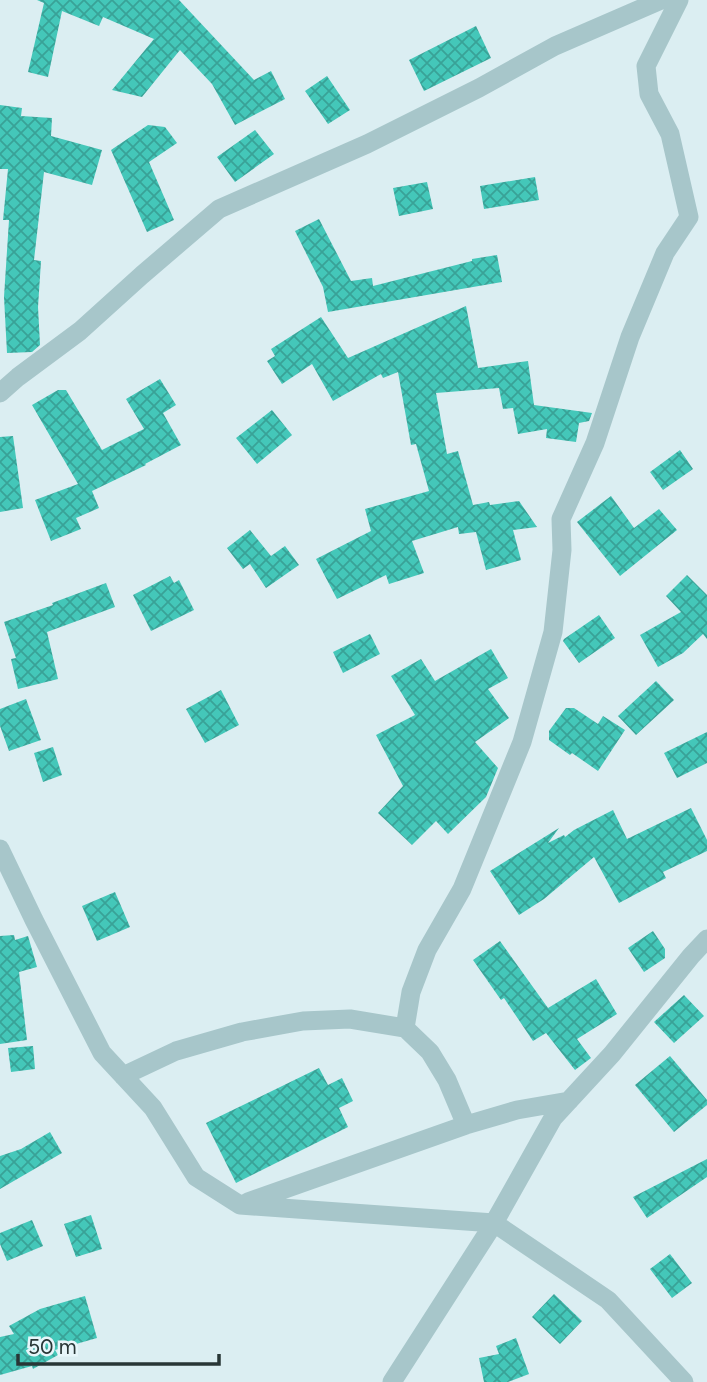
<svg xmlns="http://www.w3.org/2000/svg" width="707" height="1382" font-family="Figtree,sans-serif">
	<style>
		.building { fill: url(#building-cross-hatch) }
		.lines { fill: none; stroke-linecap: round; stroke-linejoin: round }
		.minor { stroke: #a7c6ca; stroke-width: 19 }
	</style>
	<defs>
		<pattern id="building-cross-hatch" width="8" height="8" patternUnits="userSpaceOnUse" patternTransform="scale(1.75)"><rect width="8" height="8" fill="#44c7b9"/><path d="M0 0l8 8M0 8l8-8" fill="none" stroke="#39a297"/></pattern>
	</defs>
	<rect width="100%" height="100%" fill="#dbeef2"/>
	<path class="building" d="M37 0H179L254 80 271 71 285 99 235 125 212 84 180 50 142 97 112 90 154 39 103 17 99 26 62 11 48 77 28 72 44 3Z
		M476 26 491 58 424 91 409 60Z
		M327 76 350 110 328 124 305 91Z
		M0 105 22 108 21 116 52 118 51 136 102 150 92 185 44 172 34 260 41 261 38 307 40 345 32 352 7 353 4 297 9 220H3L8 169H0Z
		M148 125 165 127 177 143 149 162 174 220 147 232 111 150Z
		M255 130 274 154 235 182 217 157Z
		M535 177 539 200 484 209 480 186Z
		M427 182 433 209 399 216 393 188Z
		M319 219 351 281 372 278 373 286 472 261V259L497 255 502 282 328 312 323 287 295 231Z
		M466 306 478 368 528 361 534 405 592 413 589 421 579 423 576 442 546 438 547 429 518 434 513 408 503 409 499 388 436 393 447 454 458 451 473 505 489 502 490 505 519 501 537 527 513 530 521 560 486 570 476 532 459 534 458 527 412 541 424 573 389 584 386 575 337 599 316 559 371 531 365 509 429 491 416 444 411 445 398 372 383 378 381 374 333 401 312 364 282 384 267 361 275 356 271 349 321 317 348 358Z
		M160 379 176 405 163 413 181 445 145 464 146 465 92 491 99 508 76 518 81 529 51 541 35 500 78 484 32 405 58 390H66L102 450 144 429 126 399Z
		M272 410 292 435 257 464 236 438Z
		M13 436 23 508 0 512V437Z
		M680 450 693 469 663 490 650 472Z
		M611 496 634 528 659 509 677 530 620 576 577 522Z
		M250 530 271 556 285 546 299 565 266 588 250 564 243 569 227 548Z
		M687 575 707 595V639L703 634 683 653 658 667 640 635 681 612 666 596Z
		M170 576 174 583 179 580 194 610 151 631 133 595Z
		M106 583 115 607 47 632 58 679 18 689 11 659 16 658 4 622 53 605 52 603Z
		M599 615 615 638 579 663 563 641 564 639Z
		M370 634 380 654 343 673 333 652Z
		M491 649 508 678 488 689 509 718 475 742 498 768 486 797 448 834 436 821 412 845 378 813 403 786 376 735 415 715 391 676 421 659 435 681Z
		M656 681 674 700 636 735 618 716Z
		M221 690 239 725 205 743 186 709Z
		M26 699 41 740 9 751 0 726V709Z
		M566 708H574L598 724 603 716 625 730 598 771 572 753 570 755 549 740V731Z
		M707 732V763L677 778 664 753Z
		M53 747 62 775 43 782 34 753Z
		M691 808 707 840V851L663 872 666 878 619 903 594 857 544 899 519 915 490 871 559 828 548 843 564 835 565 837 574 830 613 810 627 839Z
		M115 892 130 927 97 941 82 906Z
		M653 931 665 949V958L644 972 628 948Z
		M14 935 15 940 28 936 37 967 19 972 27 1040 0 1044V936Z
		M500 941 548 1008 596 979 617 1014 577 1039 591 1058 575 1070 546 1033 533 1041 504 998 501 1000 473 960Z
		M684 995 704 1016 674 1043 654 1022Z
		M33 1046 35 1069 11 1072 8 1048Z
		M670 1056 707 1100V1105L674 1132 635 1085Z
		M319 1068 328 1085 342 1078 353 1101 339 1108 348 1127 236 1183 206 1123Z
		M50 1132 62 1153 0 1189V1156L21 1149Z
		M707 1159V1177L647 1218 633 1197Z
		M91 1215 102 1249 76 1257 64 1224Z
		M32 1220 43 1246 7 1261 0 1244V1233Z
		M670 1254 692 1283 672 1298 650 1269Z
		M554 1294 582 1321 560 1344 532 1317Z
		M85 1296 97 1338 55 1350 58 1355 33 1369 32 1366 0 1375V1337L14 1334 9 1326 40 1309Z
		M516 1338 529 1374 508 1382H484L479 1358 499 1354 496 1346Z"/>
	<g class="lines">
		<path class="minor" d="M0 393 18 377 80 331 142 275 219 209 367 144 479 88 555 46 661 0
			M0 849 34 920 102 1053 153 1108 196 1177 240 1205 494 1223 608 1300 684 1382
			M405 1028 411 992 427 950 462 889 522 742 553 632 562 550 561 519 595 443 630 337 665 253 689 217 670 134 649 94 646 66 679 0
			M123 1076 176 1051 242 1032 303 1021 350 1019 405 1028 430 1052 447 1080 466 1125
			M248 1202 466 1125 517 1110 569 1101
			M392 1382 494 1223 553 1118 612 1054 691 956 707 939"/>
	</g>
	<path d="M18 1354v10h201v-10" fill="none" stroke="#283636" stroke-width="3.5"/>
	<text x="28" y="1354" font-size="21" fill="#283636" stroke="#e7f6fa" stroke-width="5" paint-order="stroke">50 m</text>
</svg>
